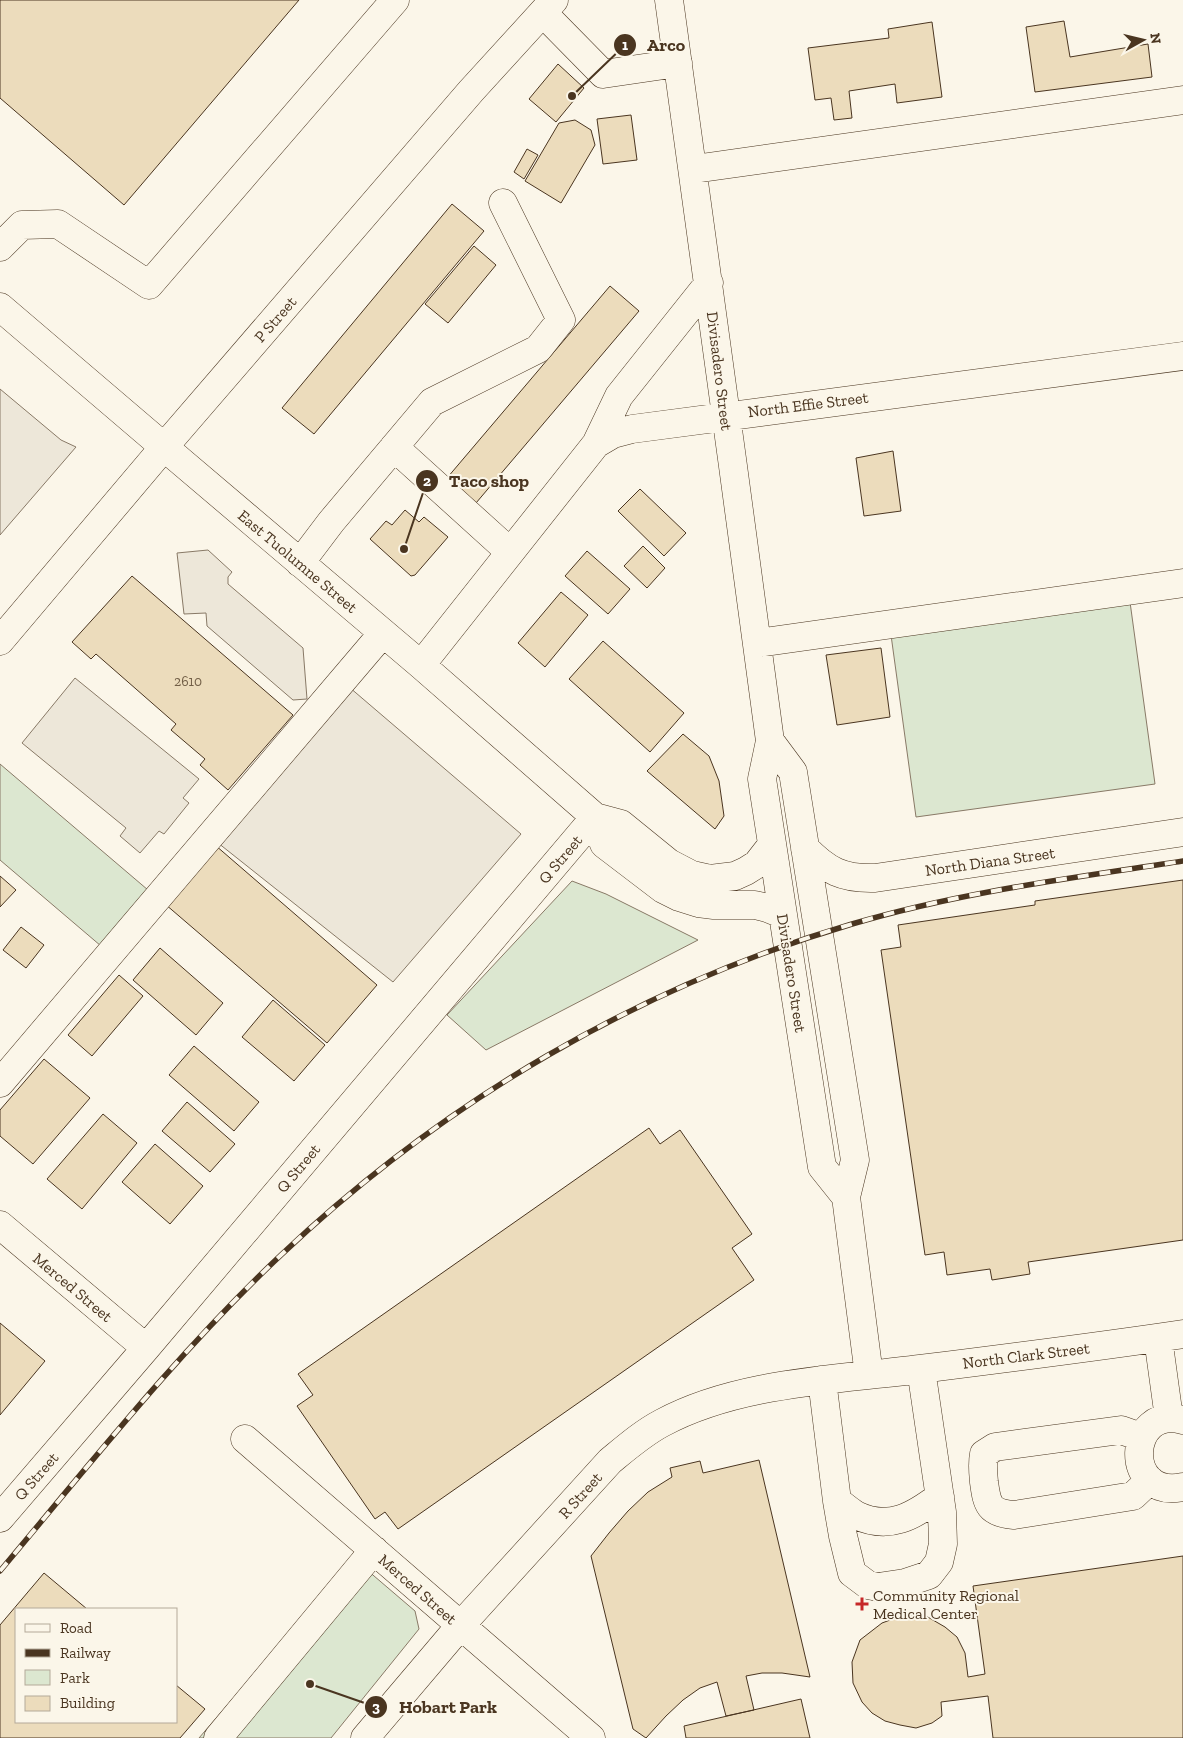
<svg xmlns="http://www.w3.org/2000/svg" width="1183" height="1738" font-family="'Zilla Slab',serif">
	<style>
		.green { fill: #dce7d0; stroke: #887966 }
		.parking { fill: #ede7d9; stroke: #887966 }
		.building { fill: #ecdcbc; stroke: #4a3520 }
		.lines { fill: none; stroke-linecap: round; stroke-linejoin: round }
		.minor-casing { stroke: #4a3520; stroke-width: 29 }
		.major-casing { stroke: #4a3520; stroke-width: 29 }
		.minor { stroke: #fbf6e9; stroke-width: 28 }
		.major { stroke: #fbf6e9; stroke-width: 28 }
		.rail-casing { stroke: #4a3520; stroke-width: 5.5 }
		.rail { stroke: #fbf6e9; stroke-width: 4; stroke-dasharray: 11; stroke-linecap: butt }
		.poi-dot { fill: #c62828; stroke: #fbf6e9; stroke-width: 2 }
		.labels { text-anchor: middle; stroke-width: 4; stroke-linejoin: round; paint-order: stroke }
		.number-label { font-size: 14px; fill: #725f47 }
		.street-label { font-size: 16px; fill: #4a3520; stroke: #fbf6e9 }
		.poi-label { font-size: 16px; fill: #4a3520; stroke: #fbf6e9; text-anchor: start }
		.leader { fill: none; stroke: #4a3520; stroke-width: 2 }
		.callout-dot { fill: #4a3520; stroke: #fbf6e9; stroke-width: 2 }
		.mark-label { font-size: 15px; text-anchor: middle; font-weight: bold; fill: #fff }
		.callout-label { font-size: 18px; text-anchor: middle; font-weight: bold; fill: #4a3520; stroke: #fbf6e9; stroke-width: 4; stroke-linejoin: round; paint-order: stroke }
	</style>
	<rect width="100%" height="100%" fill="#fbf6e9"/>
	<path class="green" d="M1130 602 1155 784 916 817 891 635Z
		M0 764 148 890 101 946 0 860Z
		M572 881 606 894 698 940 486 1050 447 1015Z
		M353 1558 415 1611 419 1629 331 1738H199Z"/>
	<path class="parking" d="M0 389 61 440 76 447 0 535Z
		M208 550 232 572 228 577V584L303 648 307 699 293 700 207 626 206 613 184 614 177 553Z
		M335 675 521 834 393 982 203 831Z
		M75 678 199 779 183 798 189 803 164 834 159 831 140 853 120 836 126 828 22 743Z"/>
	<path class="building" d="M0 0H299L124 205 0 98Z
		M1064 21 1070 57 1148 44 1152 77 1035 92 1026 27Z
		M932 22 942 97 897 103 895 84 849 91 852 118 834 120 831 98 815 100 808 48 889 38 888 29Z
		M558 64 584 88 556 122 529 99Z
		M631 115 637 160 603 164 597 119Z
		M575 120 591 130 595 145 561 203 525 181 559 123Z
		M527 149 538 155 524 179 514 172Z
		M452 204 484 231 314 434 282 408Z
		M474 246 496 265 448 323 425 304Z
		M610 286 639 311 476 503 447 478Z
		M893 451 901 511 864 516 856 458Z
		M640 489 686 533 664 556 618 511Z
		M405 510 419 522 424 517 448 537 415 575 411 576 370 539 386 521 392 525Z
		M643 546 665 568 647 588 624 566Z
		M587 551 630 589 608 614 565 576Z
		M132 576 293 715 228 790 200 765 205 759 171 730 176 724 96 654 91 659 72 642Z
		M561 592 588 615 545 667 518 643Z
		M603 641 684 713 650 752 569 679Z
		M881 648 890 717 837 725 826 655Z
		M683 734 709 756 719 781 724 816 715 829 647 771Z
		M215 845 377 985 327 1043 165 904Z
		M0 876 16 890 0 907Z
		M1183 880V1240L1028 1262 1030 1274 992 1280 990 1269 947 1275 944 1252 925 1255 881 950 901 947 898 925 1035 905V901Z
		M21 927 44 945 26 968 3 950Z
		M160 948 223 1003 196 1035 133 980Z
		M119 975 143 996 92 1056 68 1035Z
		M273 1000 325 1045 294 1081 242 1037Z
		M194 1046 259 1102 234 1131 169 1075Z
		M44 1059 90 1098 33 1164 0 1136V1110Z
		M187 1102 235 1144 210 1172 162 1131Z
		M103 1114 137 1143 82 1209 47 1179Z
		M649 1128 660 1144 680 1130 752 1234 732 1248 754 1280 398 1529 385 1512 375 1519 297 1406 313 1395 298 1374Z
		M155 1144 203 1186 170 1224 122 1182Z
		M0 1323 45 1361 0 1415Z
		M759 1460 810 1677 782 1673H762L746 1676 754 1710 726 1716 717 1682 700 1688 683 1700 666 1716 646 1738 633 1729 591 1556 609 1533 628 1511 648 1492 672 1477 670 1468 700 1461 703 1473Z
		M1183 1556V1738H993L988 1696 941 1702 942 1716 932 1723 916 1728 900 1725 885 1721 872 1713 862 1702 853 1683 852 1662 860 1640 882 1623 901 1616H926L945 1627 957 1637 965 1653 968 1677 985 1674 973 1586Z
		M44 1573 87 1609H16V1722H176V1685L205 1709 180 1738H0V1625Z
		M801 1699 810 1738H686L684 1726Z"/>
	<g class="lines">
		<g class="minor-casing">
			<path id="minor" d="M669 0C705 247 736 494 770 741L762 779 822 1167 846 1197
				M543 13 603 74 678 63
				M694 169 1183 100
				M0 247 22 225 58 224 149 285 395 0
				M596 444 619 396 709 283
				M164 447 421 665 595 817 621 824 669 863 692 875 710 879 735 876 746 871 757 864 771 846
				M394 447 510 552
				M300 563 331 522 432 402 538 349 561 320 503 203
				M757 643 1183 583
				M421 665 596 444 613 434 632 429 1183 356
				M770 741 793 772 855 1160 846 1197 869 1375
				M595 817 604 844 663 889 679 897 698 903 714 905H755L767 908 782 914
				M805 848C827 871 843 879 875 878L1183 832
				M0 1083 383 633
				M0 1225 146 1348
				M1158 1338 1169 1418
				M822 1380 837 1501 843 1536 852 1573 868 1585 878 1587 905 1583 929 1575 939 1562 943 1544 942 1512 921 1369
				M1183 1420C1127 1404 1122 1500 1183 1487
				M1141 1437 1121 1430 995 1447 984 1454C982 1464 983 1472 984 1482 987 1505 989 1513 1014 1515L1133 1496 1150 1480
				M245 1439 591 1738
				M837 1501C843 1505 849 1511 856 1515 889 1531 914 1516 940 1496
				M0 1518 146 1348 595 817
				M218 1738 374 1550
				M365 1738 460 1626 610 1461C627 1447 643 1433 662 1423 738 1382 836 1380 920 1369 1008 1358 1096 1347 1183 1334"/>
		</g>
		<g class="major-casing">
			<path id="major" d="M0 307 164 447
				M0 641 164 447 471 91 554 0"/>
		</g>
		<use href="#minor" class="minor"/>
		<use href="#major" class="major"/>
		<g class="rail-casing">
			<path id="rail" d="M0 1571C90 1464 179 1351 281 1255 443 1102 638 987 852 924 960 892 1072 878 1183 861"/>
		</g>
		<use href="#rail" class="rail"/>
	</g>
	<path class="poi-dot" d="M859.5 1596.5h5v5h5v5h-5v5h-5v-5h-5v-5h5z"/>
	<g class="labels">
		<g class="number-label">
			<text x="188" y="686">2610</text>
		</g>
		<g class="street-label">
			<text transform="translate(275 319) rotate(-49)" y="6">P Street</text>
			<text transform="translate(720 371) rotate(83)" y="6">Divisadero Street</text>
			<text transform="translate(808 404) rotate(-7)" y="6">North Effie Street</text>
			<text transform="translate(298 561) rotate(40)" y="6">East Tuolumne Street</text>
			<text transform="translate(560 859) rotate(-50)" y="6">Q Street</text>
			<text transform="translate(990 861) rotate(-8)" y="6">North Diana Street</text>
			<text transform="translate(792 973) rotate(81)" y="6">Divisadero Street</text>
			<text transform="translate(298 1168) rotate(-50)" y="6">Q Street</text>
			<text transform="translate(73 1287) rotate(40)" y="6">Merced Street</text>
			<text transform="translate(1026 1355) rotate(-7)" y="6">North Clark Street</text>
			<text transform="translate(36 1476) rotate(-49)" y="6">Q Street</text>
			<text transform="translate(580 1495) rotate(-48)" y="6">R Street</text>
			<text transform="translate(418 1589) rotate(41)" y="6">Merced Street</text>
		</g>
		<g class="poi-label">
			<text x="873" y="1601">Community Regional<tspan x="873" dy="18">Medical Center</tspan></text>
		</g>
	</g>
	<path class="leader" d="M572 96L625 45M404 549L427 481M310 1684L376 1707"/>
	<g class="callout-dot">
		<circle cx="572" cy="96" r="5"/>
		<circle cx="404" cy="549" r="5"/>
		<circle cx="310" cy="1684" r="5"/>
		<circle cx="625" cy="45" r="12"/>
		<circle cx="427" cy="481" r="12"/>
		<circle cx="376" cy="1707" r="12"/>
	</g>
	<g class="mark-label">
		<text x="625" y="50">1</text>
		<text x="427" y="486">2</text>
		<text x="376" y="1712">3</text>
	</g>
	<g class="callout-label">
		<text x="666" y="51">Arco</text>
		<text x="489" y="487">Taco shop</text>
		<text x="448" y="1713">Hobart Park</text>
	</g>
	<rect x="15" y="1608" width="162" height="115" fill="#fbf6e9" stroke="#b4a999"/>
	<rect x="25" y="1624" width="25" height="8" fill="#fbf6e9" stroke="#b4a999"/>
	<text x="60" y="1633" font-size="15" fill="#4a3520">Road</text>
	<rect x="25" y="1649" width="25" height="8" fill="#4a3520" stroke="#b4a999"/>
	<text x="60" y="1658" font-size="15" fill="#4a3520">Railway</text>
	<rect x="25" y="1670" width="25" height="15" fill="#dce7d0" stroke="#b4a999"/>
	<text x="60" y="1683" font-size="15" fill="#4a3520">Park</text>
	<rect x="25" y="1696" width="25" height="15" fill="#ecdcbc" stroke="#b4a999"/>
	<text x="60" y="1708" font-size="15" fill="#4a3520">Building</text>
	<g transform="translate(1143 40) rotate(82)" stroke="#fbf6e9" stroke-width="4" paint-order="stroke">
	<path d="M0-4L9 19L0 12L-9 19Z" fill="#4a3520"/>
	<text y="-8" font-size="14" font-weight="bold" text-anchor="middle" fill="#4a3520">N</text>
	</g>
</svg>
